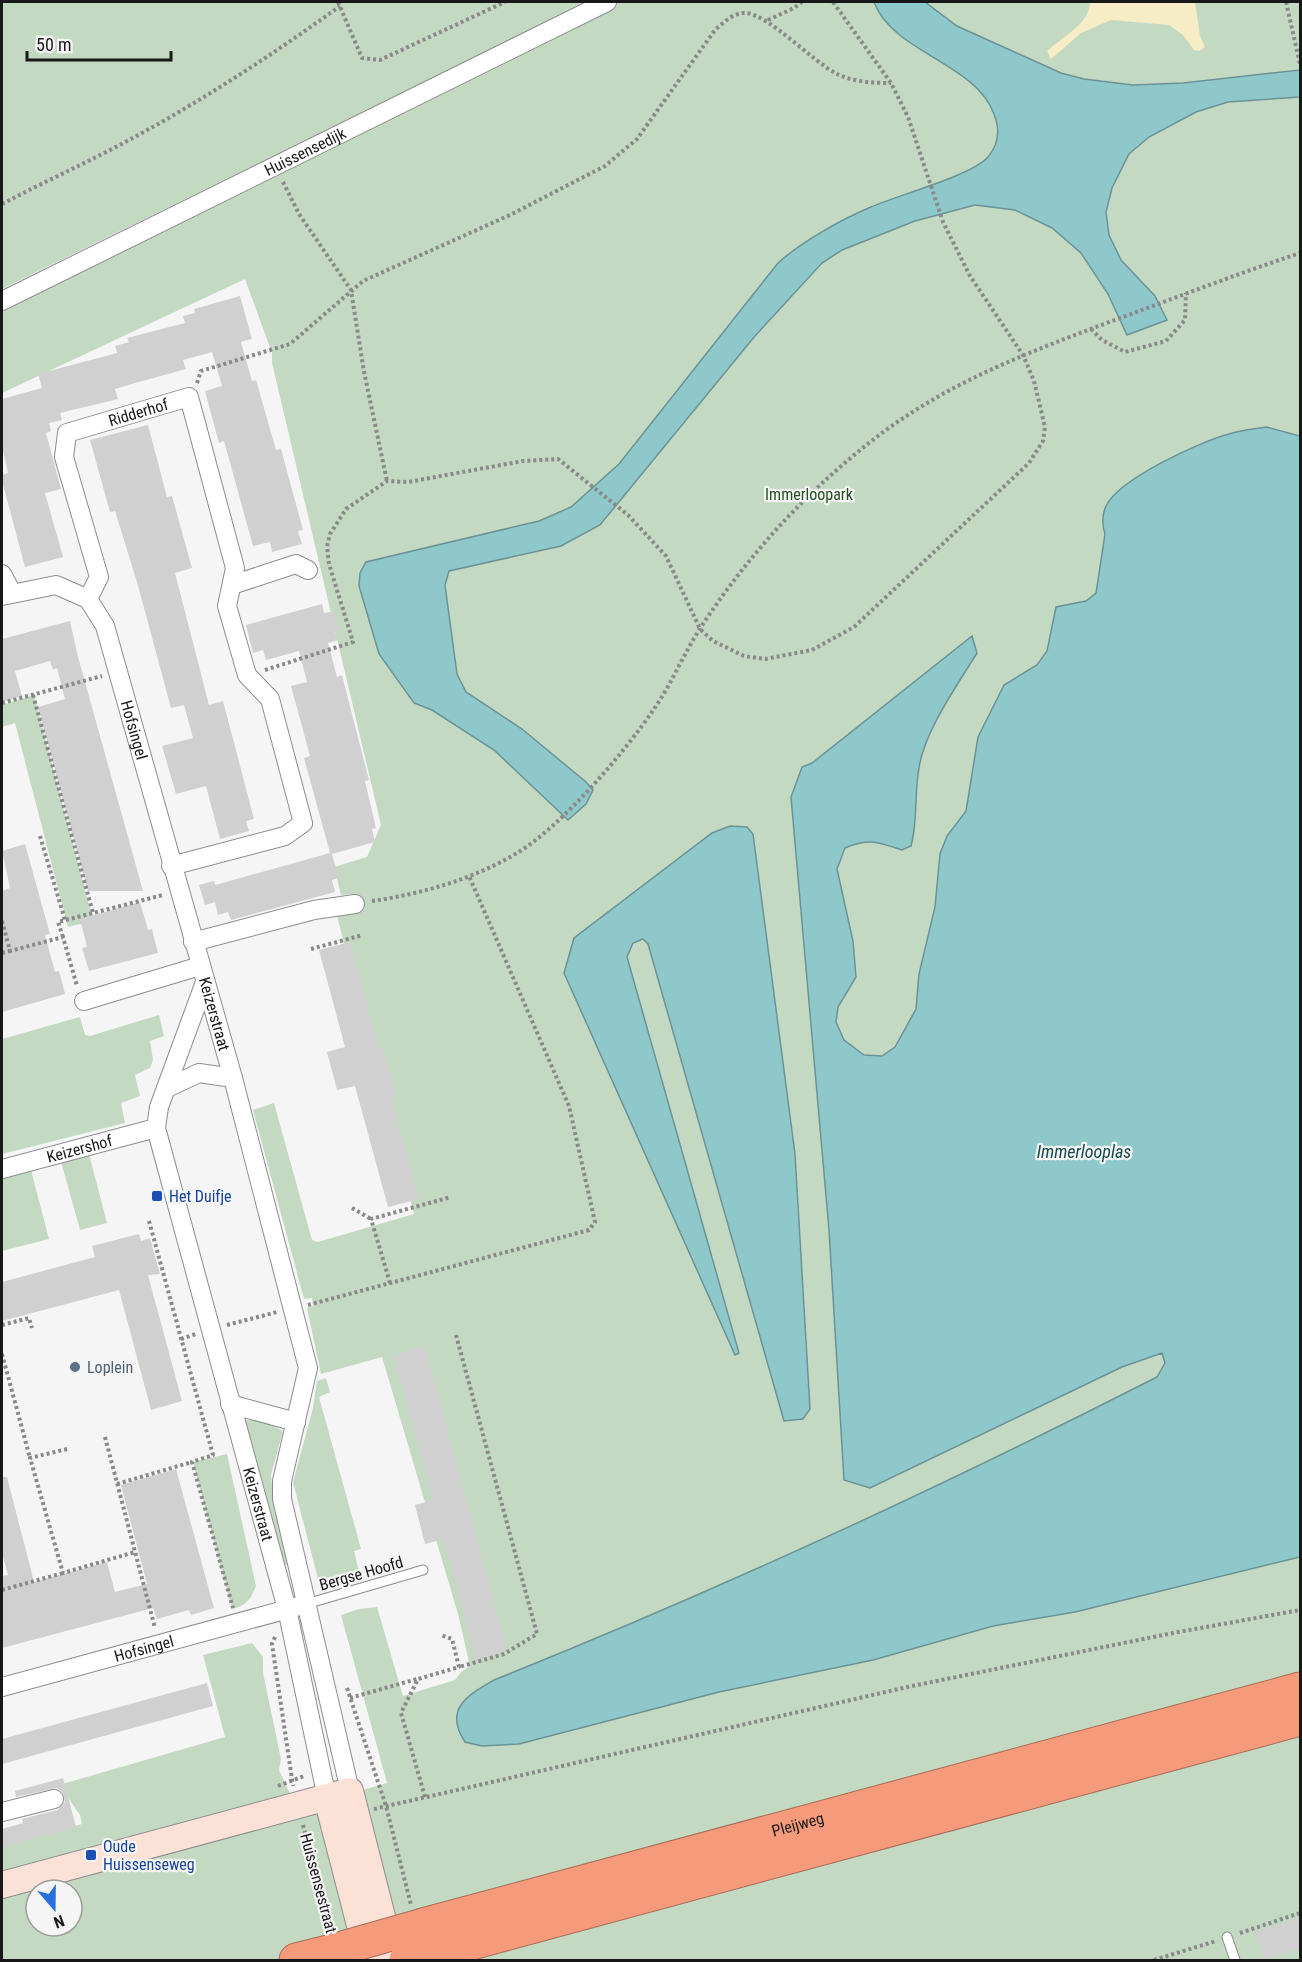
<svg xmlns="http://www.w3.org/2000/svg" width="1302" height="1962" font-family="'Roboto Condensed',sans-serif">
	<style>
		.green { fill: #c4d9c1; fill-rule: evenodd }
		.sand { fill: #f6ecc6 }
		.water { fill: #8ec8cb; stroke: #6b9396; stroke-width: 1.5 }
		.building { fill: #d1d0d1 }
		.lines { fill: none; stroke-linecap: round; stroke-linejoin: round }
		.lane-casing { stroke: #8d8d8e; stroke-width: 11 }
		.street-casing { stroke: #8d8d8e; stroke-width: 20 }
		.secondary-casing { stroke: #8d8d8e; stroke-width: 28 }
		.highway-casing { stroke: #a86c58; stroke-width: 35 }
		.path { stroke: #89898a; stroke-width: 4; stroke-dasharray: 3 3; stroke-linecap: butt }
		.lane { stroke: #fff; stroke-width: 9 }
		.street { stroke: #fff; stroke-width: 18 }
		.secondary { stroke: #fce1d7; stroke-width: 26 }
		.highway { stroke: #f59a7a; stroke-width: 33 }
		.highway-bridge-casing { stroke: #a86c58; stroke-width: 35; stroke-linecap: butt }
		.highway-bridge { stroke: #f59a7a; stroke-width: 33 }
		.transit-dot { fill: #1a4fb4; stroke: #f5f5f6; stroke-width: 2 }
		.service-dot { fill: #5c6f8a; stroke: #f5f5f6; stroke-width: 2 }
		.labels { text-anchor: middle; stroke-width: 4.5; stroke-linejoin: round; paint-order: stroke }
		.street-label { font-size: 16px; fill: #181819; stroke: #f5f5f6 }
		.park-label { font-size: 16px; fill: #254f1f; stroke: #f5f5f6 }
		.transit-label { font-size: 16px; fill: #164399; stroke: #f5f5f6; text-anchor: start }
		.service-label { font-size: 16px; fill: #4e5e75; stroke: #f5f5f6; text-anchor: start }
		.water-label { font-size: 18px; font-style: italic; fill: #15494c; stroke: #f5f5f6 }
	</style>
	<rect width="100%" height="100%" fill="#f5f5f6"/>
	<path class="green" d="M2 2H586L2 289Z
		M616 2H1300V1960H2V1846L82 1824 80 1815 59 1785 225 1737 203 1655 252 1643 263 1657V1673L281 1759 279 1770 297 1809 387 1783 341 1615 359 1609 377 1607 403 1696 455 1680 461 1672 470 1666 458 1614 382 1357 321 1374 307 1308 313 1306 312 1298 304 1299 253 1110 274 1103 312 1240 318 1242 414 1214 336 912 347 905 352 894 341 895 334 867 367 857 381 825 272 363V353L245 279 2 393V307ZM36 1890H72V1926H36Z
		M34 695 93 921 68 927 15 723 2 727V705Z
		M159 1015 164 1036 150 1041 153 1060 150 1068 135 1075 140 1096 121 1103 125 1123 2 1154V1039L80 1017 85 1035 90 1036Z
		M88 1150 107 1223 80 1230 60 1158Z
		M30 1166 49 1239 2 1251V1174Z
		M326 1378 330 1392 319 1397 361 1549 354 1551 360 1576 325 1586 318 1579 293 1482 313 1408 317 1381Z
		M258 1419 283 1431 271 1475 274 1506 290 1564 280 1566 244 1421Z
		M227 1454 256 1586C251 1599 246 1606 232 1609L193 1462Z"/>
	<path class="sand" d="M1090 2H1195L1200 36 1205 47 1200 51 1194 50 1183 35 1169 25 1111 20 1081 33 1051 59 1047 51C1062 37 1090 24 1090 2Z"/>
	<path class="water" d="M874 2H925L957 26 1061 73 1084 79 1133 85 1183 83 1300 70V97L1228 102 1196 112 1149 137 1129 154 1112 188 1106 212 1109 235 1121 260 1155 296 1167 320 1127 335 1108 294 1081 253 1052 228 1015 210 975 205 915 221 842 250 822 263 755 336 600 525 561 546 449 571 445 585 457 674 466 692 522 729 586 782 593 790 586 804 568 820 494 750 432 710 414 703 379 654 359 586 360 573 366 562 539 521 571 507 619 464 778 263C801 242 842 219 871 207 898 195 971 176 988 157 999 144 1000 129 994 114 976 63 893 53 874 2Z
		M1266 427 1300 436V1557L1075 1612 993 1626 873 1660 719 1692 519 1744 482 1746 465 1742C443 1709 468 1695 494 1680 719 1590 941 1487 1157 1377L1165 1363 1162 1353 1122 1367 870 1488 844 1480 829 1230 791 797 802 767 812 763 972 636 977 653C958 684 924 732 919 768 914 794 918 821 911 846L902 850C877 842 869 838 845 848L837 869 853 941 856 977 838 1007 836 1022 844 1040 864 1055 882 1056 895 1047 916 1009 919 974 935 907 940 854 947 836 966 811 978 737 1004 685 1037 665 1047 651 1056 607 1086 601 1096 593 1105 534C1102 526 1102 514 1106 506 1119 479 1199 442 1229 434 1241 430 1254 429 1266 427Z
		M730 826 747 827 753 834 795 1154 810 1409 803 1419 784 1421 648 944 643 939 633 943 627 957 739 1353 735 1355 564 973 574 938 712 833Z"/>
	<path class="building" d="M240 296 252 339 241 342 252 381 256 380 276 450 281 449 303 530 298 531 302 544 272 552 270 542 253 546 224 441 219 443 205 391 222 386 212 352 183 360 186 369 128 385 115 389 118 399 60 413 62 420 49 423 51 431 46 433 61 489 45 493 63 557 25 567 2 481V475L8 473 2 446V399L42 388 38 374 117 353 115 346 129 342 127 338 185 323 183 316 195 313 194 309Z
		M148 425 167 497 172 496 192 568 175 573 209 705 223 701 254 819 246 821 249 831 220 839 206 786 176 794 162 746 193 738 184 705 171 708 137 582 115 511 110 512 90 440Z
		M322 604 324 613 334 611 339 630 335 631 338 640 328 643 337 677 342 675 369 780 365 781 376 828 372 829 375 842 332 854 339 878 332 880 335 892 231 920 228 912 218 915 215 902 205 905 199 885 214 881 215 885 330 853 304 758 310 756 291 686 307 682 299 651 266 660 263 650 253 653 246 625Z
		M70 621 77 653 143 891H88L38 707 65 699 57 668 53 670 50 661 15 671 22 696 2 702V639Z
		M25 844 50 934 45 935 55 972 59 971 65 994 2 1012V891L10 888 2 851Z
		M140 902 148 930 152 929 158 953 89 971 82 948 87 947 80 919Z
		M350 942 379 1049 383 1048 396 1096 391 1097 419 1199 388 1207 355 1086 337 1090 327 1052 345 1047 319 950Z
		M139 1234 141 1241 150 1238 160 1274 148 1275 182 1401 151 1410 119 1290 2 1321V1282L95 1257 92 1246Z
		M425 1347 507 1651 476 1660 444 1539 425 1544 415 1505 433 1500 394 1355Z
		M176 1469 214 1608 191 1615 189 1610 157 1619 153 1608 2 1648V1576L8 1575 2 1553V1477H7L34 1582 107 1562 115 1592 147 1584 121 1485Z
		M207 1683 213 1706 2 1764V1739Z
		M63 1778 76 1827 2 1847V1829L23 1823 22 1819 57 1810 65 1802 62 1792 57 1788 16 1797 15 1791Z
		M1300 1918V1948L1264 1960 1255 1932Z"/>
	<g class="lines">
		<g class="lane-casing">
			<path id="lane" d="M306 1604 423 1570
				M1227 1937 1235 1960"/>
		</g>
		<g class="street-casing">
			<g id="street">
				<path id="s1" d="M2 301 607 2"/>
				<path d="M2 574 12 593"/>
				<path d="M232 585 296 564 308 570"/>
				<path id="s2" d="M2 596 56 585 88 599 105 626 233 1078 308 1368 282 1481V1499L350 1791"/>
				<path id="s3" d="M88 599 99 577 64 457 67 433 189 397 235 568 227 606 247 675 270 699 303 823 285 836 171 866"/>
				<path d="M193 942 314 910 355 904"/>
				<path id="s4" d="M205 982 159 1107 156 1128 287 1609 327 1798"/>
				<path d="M84 1001 200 966"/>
				<path d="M167 1088 199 1073 233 1078"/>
				<path id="s5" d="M2 1169 156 1128"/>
				<path d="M230 1404 296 1422"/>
				<path id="s6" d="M2 1687 299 1606"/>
				<path d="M2 1812 54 1799"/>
			</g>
		</g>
		<g class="secondary-casing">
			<path id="secondary" d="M327 1798 369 1960
				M2 1885 350 1791 393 1960"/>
		</g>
		<g class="highway-casing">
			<g id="highway">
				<path id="s7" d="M423 1925 1300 1689"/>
				<path d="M431 1954 1300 1719"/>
				<path d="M296 1960 328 1952"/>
			</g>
		</g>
		<path class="path" d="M338 2 362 58 380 60 505 2
			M1286 2 1300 64
			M768 20 794 8 802 2
			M283 182 299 214 351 290 364 372 387 481
			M2 204C38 185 75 168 112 149 191 108 268 58 340 6
			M1091 329 1102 340 1125 352 1166 341 1185 320 1186 293
			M197 383 201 371 290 344 363 281 510 215 605 166 637 139 715 30C724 22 734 12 746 13 769 15 812 61 837 74 853 82 873 83 891 83
			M265 670 353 642 329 564 327 547 330 534 346 509 387 481 408 482 523 461 558 459 628 515 666 556 700 629 713 641 744 656 765 659 812 650 854 627 1029 463 1043 441 1045 427 1034 381 1023 355 970 276 943 222 908 117 891 83 833 2
			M33 695 93 913
			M2 703 102 676
			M40 836 65 920
			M372 901C421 894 474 879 517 853 562 826 624 753 654 709 672 683 684 653 701 627 743 563 794 505 853 456 933 388 1016 357 1112 321 1175 298 1237 274 1300 253
			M2 921 10 951 63 937 77 986
			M63 937 58 922 163 895
			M311 949 363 935
			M2 953 10 951
			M352 1208 371 1219
			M149 1221 213 1455 192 1462 233 1608
			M390 1283 371 1219 451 1197
			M308 1305 589 1230 595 1222 569 1106 469 876
			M2 1325 29 1318 32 1328
			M227 1325 277 1312
			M456 1335 537 1634 504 1654 459 1667
			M181 1339 196 1334
			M2 1354 30 1458
			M105 1437 155 1628
			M67 1449 30 1458 63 1573 135 1552
			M117 1484 192 1462
			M2 1590 63 1573
			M275 1637 272 1644 293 1786
			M347 1688 386 1806 411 1905
			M350 1698 417 1679
			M278 1786 304 1776
			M425 1797 401 1713 418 1679 459 1667 452 1639 441 1635
			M374 1809 912 1686 1173 1633 1300 1610
			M303 1825 330 1925
			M1240 1933 1300 1913
			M1154 1960 1216 1941"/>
		<use href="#lane" class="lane"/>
		<use href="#street" class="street"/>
		<use href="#secondary" class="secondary"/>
		<use href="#highway" class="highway"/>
		<g class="highway-bridge-casing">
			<path id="highway-bridge" d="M328 1952 423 1925
				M406 1960 431 1954"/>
		</g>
		<use href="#highway-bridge" class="highway-bridge"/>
	</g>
	<g class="transit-dot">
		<rect x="151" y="1190" width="12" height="12" rx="3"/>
		<rect x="85" y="1849" width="12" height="12" rx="3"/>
	</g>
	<circle class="service-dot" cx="75" cy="1367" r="6"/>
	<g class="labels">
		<g class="street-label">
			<text dy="6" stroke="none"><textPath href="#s1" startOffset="338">Huissensedijk</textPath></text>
			<text dy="6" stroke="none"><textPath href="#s3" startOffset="248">Ridderhof</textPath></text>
			<text dy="6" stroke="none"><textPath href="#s2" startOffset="230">Hofsingel</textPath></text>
			<text dy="6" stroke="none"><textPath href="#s2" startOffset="525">Keizerstraat</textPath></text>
			<text dy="6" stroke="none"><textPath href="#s5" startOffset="80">Keizershof</textPath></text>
			<text dy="6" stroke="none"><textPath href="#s4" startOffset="544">Keizerstraat</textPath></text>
			<text transform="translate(361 1573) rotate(-16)" y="6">Bergse Hoofd</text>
			<text dy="6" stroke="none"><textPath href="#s6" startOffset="147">Hofsingel</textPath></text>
			<text dy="6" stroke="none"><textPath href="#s7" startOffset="388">Pleijweg</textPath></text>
			<text transform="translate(319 1883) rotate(75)" y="6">Huissensestraat</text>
		</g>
		<g class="park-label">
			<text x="809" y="500">Immerloopark</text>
		</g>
		<g class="transit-label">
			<text x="169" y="1202">Het Duifje</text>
			<text x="103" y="1852">Oude<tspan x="103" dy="18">Huissenseweg</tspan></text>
		</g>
		<g class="service-label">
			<text x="87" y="1373">Loplein</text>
		</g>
		<g class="water-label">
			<text x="1084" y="1158">Immerlooplas</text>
		</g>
	</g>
	<rect width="1302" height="1962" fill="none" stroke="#181819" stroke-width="6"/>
	<g transform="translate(54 1908) rotate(160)"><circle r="28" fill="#f5f5f6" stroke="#9d9d9e" stroke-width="1.5"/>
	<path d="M0-4.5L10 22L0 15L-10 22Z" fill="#276fdb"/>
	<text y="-9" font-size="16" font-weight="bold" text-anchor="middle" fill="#181819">N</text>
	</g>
	<path d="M27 51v9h144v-9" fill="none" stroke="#181819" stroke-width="3"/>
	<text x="36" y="51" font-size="18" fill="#181819" stroke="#f5f5f6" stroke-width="4.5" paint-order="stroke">50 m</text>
</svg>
